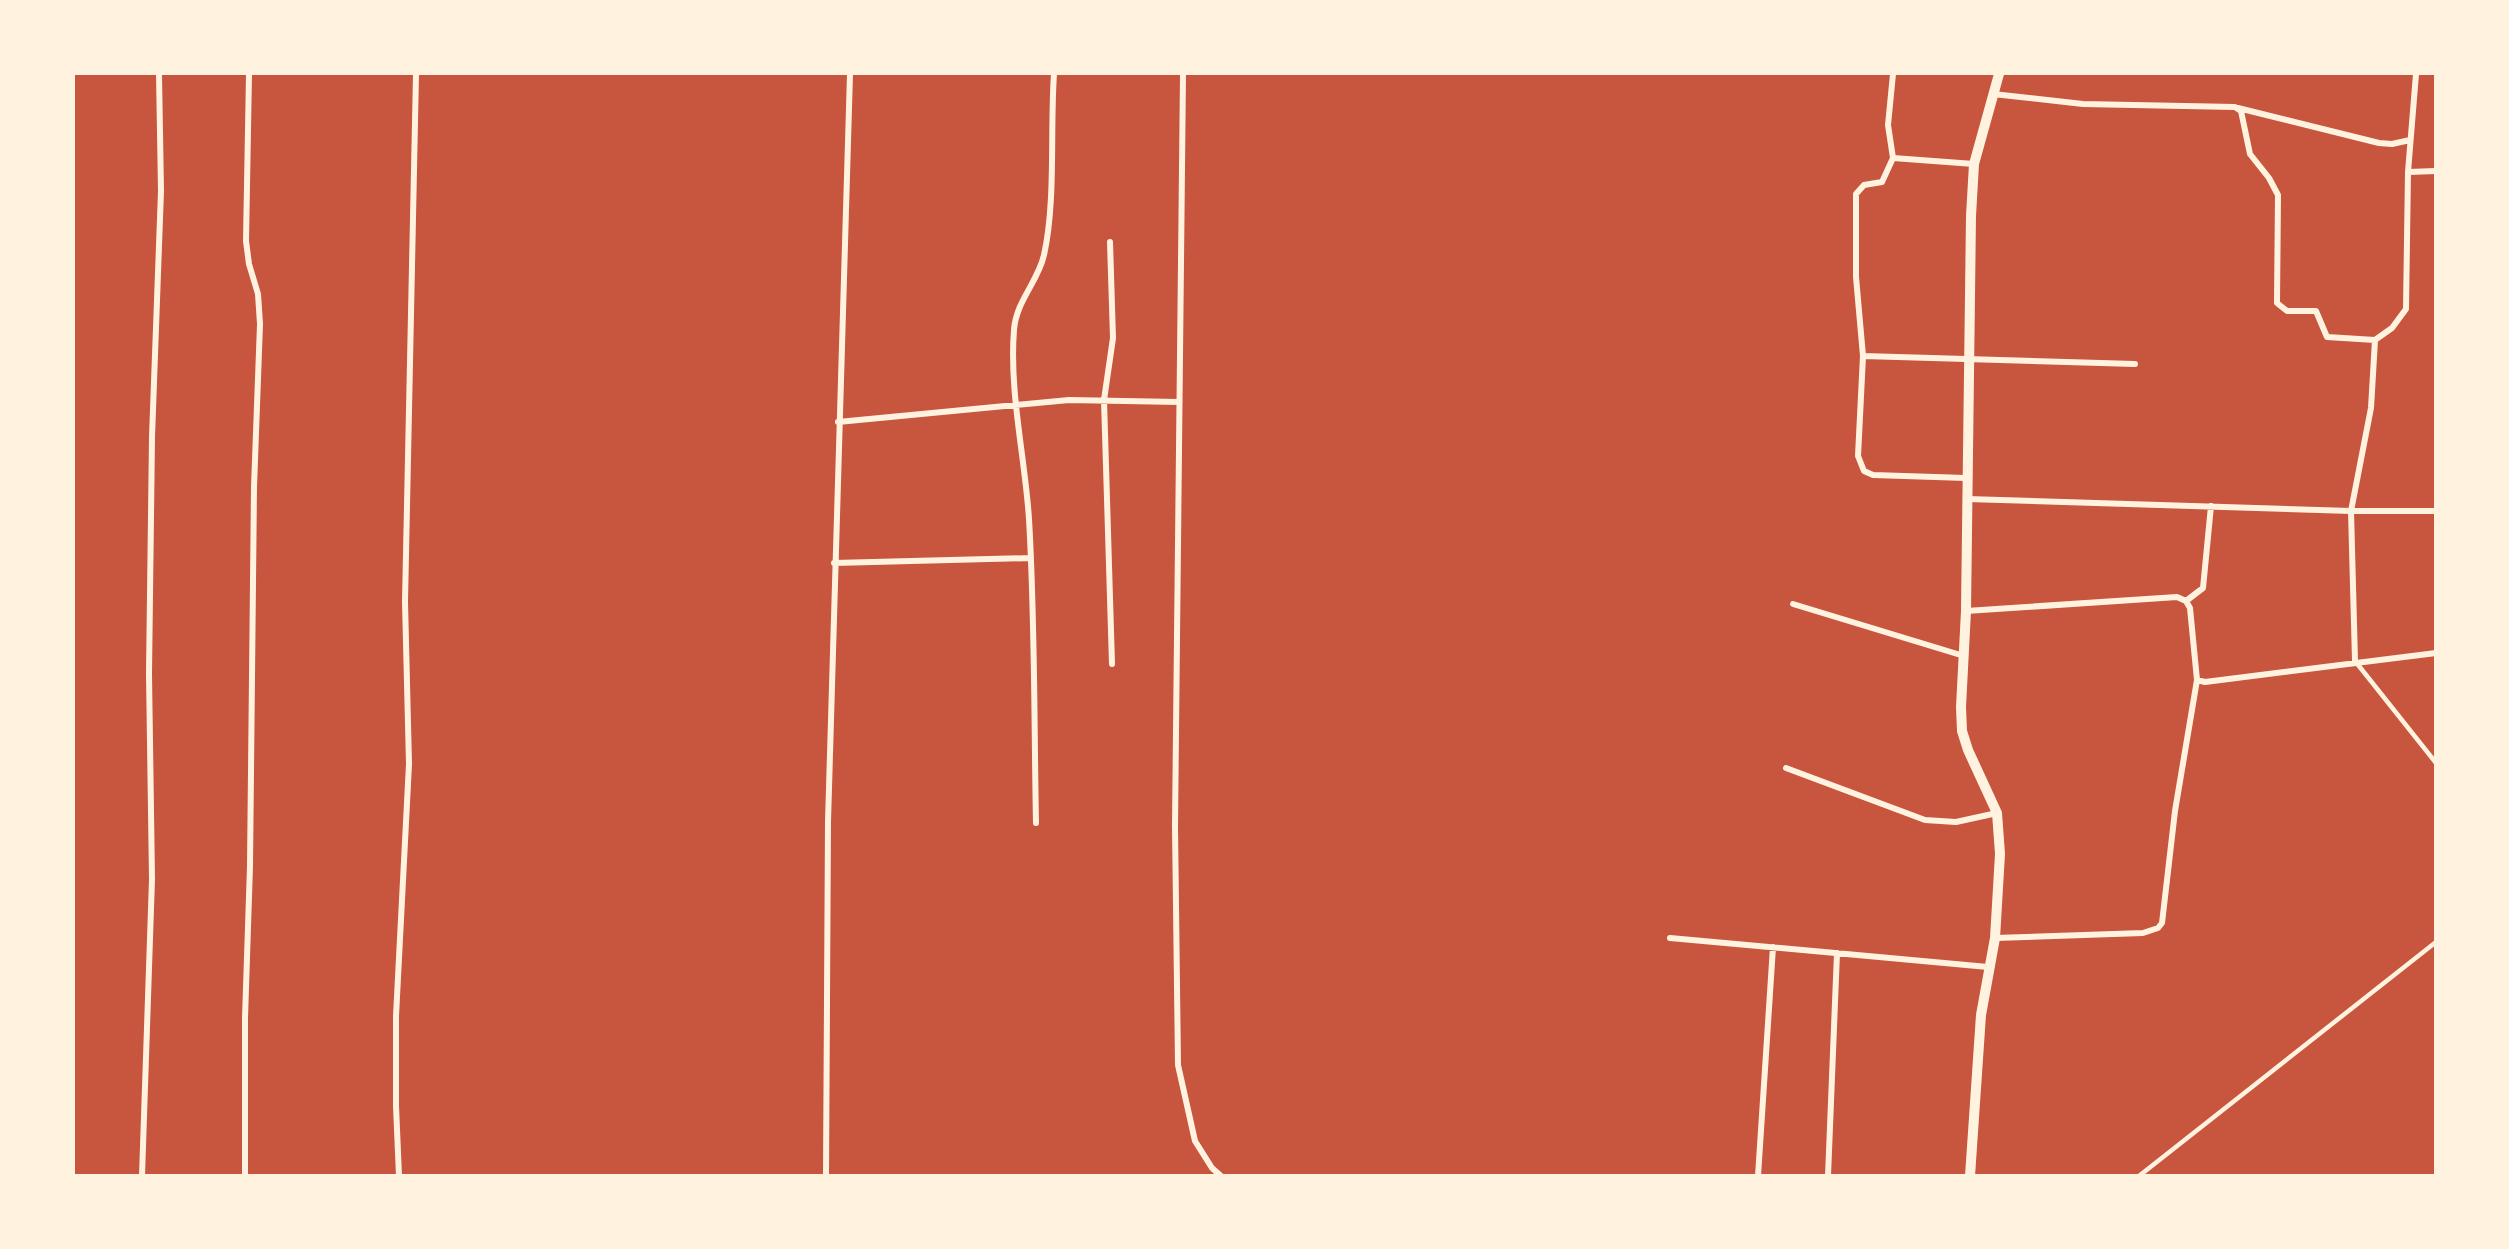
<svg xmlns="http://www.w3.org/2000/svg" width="2509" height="1249" font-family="Mulish,sans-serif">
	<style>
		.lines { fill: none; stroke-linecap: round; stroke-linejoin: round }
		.service { stroke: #fff3e0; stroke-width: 4.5 }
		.minor { stroke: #fff3e0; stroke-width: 6 }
		.tertiary { stroke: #fff3e0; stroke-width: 10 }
	</style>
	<rect width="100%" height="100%" fill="#c8553d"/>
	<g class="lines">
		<path class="service" d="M2355 661 2436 763
			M2139 1176 2436 942"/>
		<path class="minor" d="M1183 74 1175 826 1178 1065 1195 1141 1212 1168 1221 1176
			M1893 74 1888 125 1893 158 1974 164
			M1993 94 2083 104 2235 107 2241 111 2250 154 2269 178 2278 195 2277 303 2287 311H2316L2327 337 2375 340 2371 408 2351 511 2355 661
			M2238 108 2379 143 2392 144 2410 140
			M1893 158 1882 182 1864 185 1856 194V277L1863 356 1858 456 1864 471 1873 475 1966 478
			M2408 172 2436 171
			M1110 242 1113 338 1104 400 1112 664
			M2375 340 2392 328 2406 309 2408 172 2416 74
			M1863 356 2135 364
			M838 422 1069 400 1179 402
			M1967 499 2351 511H2436
			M834 563 1031 558
			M2186 601 2203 588 2211 506
			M1793 604 1964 656
			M1966 611 2177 597 2186 601 2190 608 2197 680 2175 811 2162 923 2158 928 2143 933 1995 938
			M2197 680 2205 682 2436 653
			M1786 768 1925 820 1956 822 1997 813
			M1036 823C1034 722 1035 620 1029 519 1025 457 1009 392 1014 330 1016 301 1038 282 1044 255 1056 201 1050 130 1054 74
			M1670 938 1988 967
			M142 1176 152 879 149 674 152 437 161 191 159 74
			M245 1176V1018L250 866 254 487 260 324 258 294 249 264 246 241 249 74
			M399 1176 396 1106V1016L409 764 405 602 416 74
			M826 1176 828 822 850 74
			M1758 1176 1773 947
			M1828 1176 1837 953"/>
		<path class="tertiary" d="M1970 1176 1981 1015 1995 938 2000 854 1997 813 1968 750 1962 731 1961 707 1966 611 1971 216 1974 164 1999 74"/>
	</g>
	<rect width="2509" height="1249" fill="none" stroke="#fff3e0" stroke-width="150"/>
</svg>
